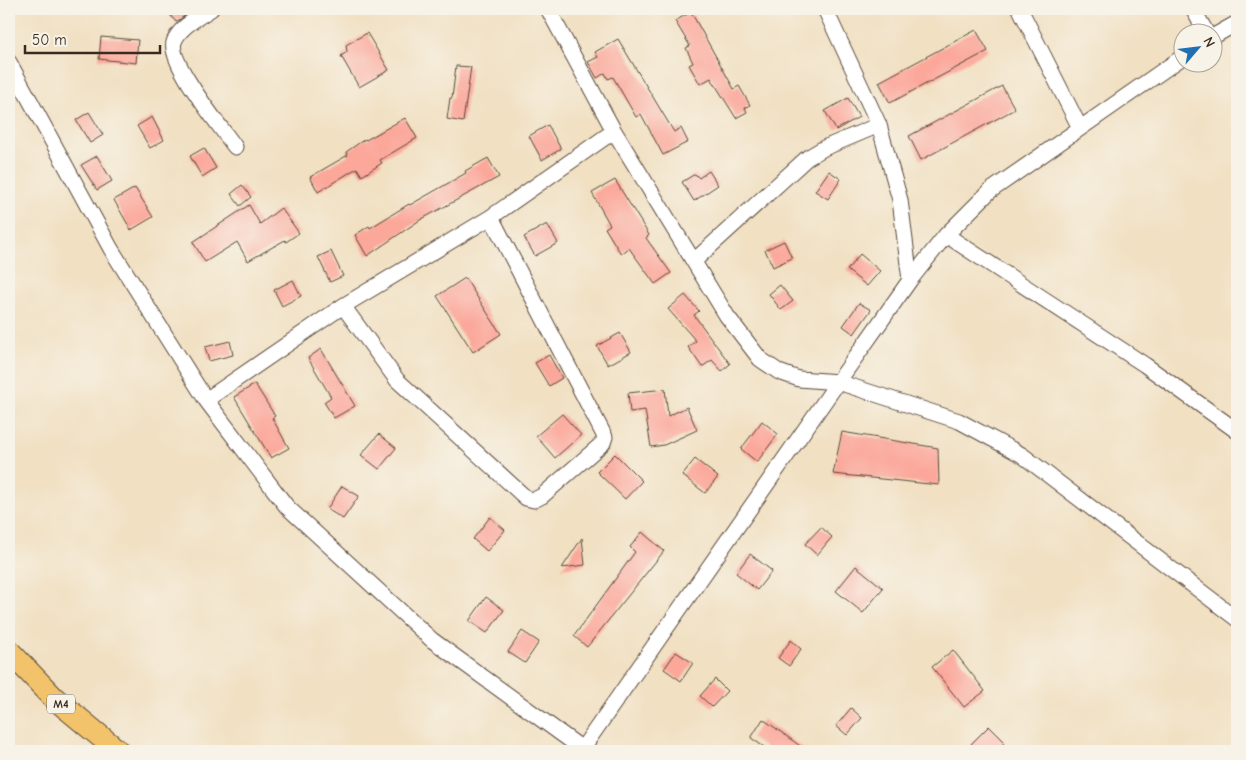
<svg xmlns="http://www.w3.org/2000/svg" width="1246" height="760" font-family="'Comic Neue',sans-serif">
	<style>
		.building { fill: #fba89b }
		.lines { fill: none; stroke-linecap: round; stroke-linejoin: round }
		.minor-casing { stroke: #564537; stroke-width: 17 }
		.primary-casing { stroke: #564537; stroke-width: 24 }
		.minor { stroke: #fff; stroke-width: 15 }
		.primary { stroke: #f2c36a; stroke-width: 22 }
		.labels { text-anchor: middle; stroke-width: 4.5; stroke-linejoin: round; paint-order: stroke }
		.shield { fill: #f7f3e8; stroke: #73665b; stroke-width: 1 }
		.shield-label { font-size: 12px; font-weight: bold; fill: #3b2a1e }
	</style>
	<rect width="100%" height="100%" fill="#f7f3e8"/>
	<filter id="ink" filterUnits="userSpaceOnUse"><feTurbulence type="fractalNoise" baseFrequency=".02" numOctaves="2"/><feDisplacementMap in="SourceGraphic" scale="10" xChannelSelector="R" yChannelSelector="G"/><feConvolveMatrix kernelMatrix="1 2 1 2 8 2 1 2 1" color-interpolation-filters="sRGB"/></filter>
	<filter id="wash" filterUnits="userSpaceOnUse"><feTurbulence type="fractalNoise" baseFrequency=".0096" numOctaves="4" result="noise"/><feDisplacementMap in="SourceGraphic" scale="20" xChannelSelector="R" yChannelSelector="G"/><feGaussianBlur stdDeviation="1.12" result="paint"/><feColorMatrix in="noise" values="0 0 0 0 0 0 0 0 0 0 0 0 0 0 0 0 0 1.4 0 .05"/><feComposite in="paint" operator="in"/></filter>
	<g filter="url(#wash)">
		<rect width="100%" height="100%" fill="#f1e0c2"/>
		<g id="blocks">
			<path class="building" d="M165 9H194L176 22Z
				M691 12 734 89 739 86 750 105 745 108 747 112 736 118 711 78 700 84 689 65 693 63 686 48 690 46 675 21Z
				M976 30 988 51 890 103 879 82Z
				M367 33 389 70 359 87 341 56 347 52 346 45Z
				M101 37 138 40 136 63 99 59Z
				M618 39 674 132 681 128 688 142 663 155 641 114 636 117 613 77 608 79 605 73 597 78 588 62 598 57 595 52Z
				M456 66 471 67 463 122 447 119 450 98H452Z
				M1002 86 1015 109 921 160 909 136Z
				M848 98 859 117 836 130 825 111Z
				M89 112 103 135 90 143 76 120Z
				M152 117 164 140 150 148 137 126Z
				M405 118 417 138 380 160 382 163 362 176 357 168 318 192 310 177 348 155 346 152 365 139 366 140Z
				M548 125 561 149 542 160 529 136Z
				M204 148 216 168 202 177 190 156Z
				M97 156 112 181 97 190 81 165Z
				M488 158 499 177 420 220 367 256 355 235 369 226 370 228 409 204 410 205 466 173 465 171Z
				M709 171 718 185 694 201 682 182 695 174 699 178Z
				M829 171 841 179 828 199 815 191Z
				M615 180 649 235 646 238 671 273 655 284 629 248 621 254 605 228 610 225 592 193Z
				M242 185 251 197 240 206 231 194Z
				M135 188 153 217 131 230 114 200Z
				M249 205 260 224 281 208 299 233 286 242 285 240 248 261 237 242 205 262 193 242Z
				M547 224 558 243 535 256 524 237Z
				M784 241 792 258 773 267 765 250Z
				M331 251 343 276 330 282 318 257Z
				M860 254 880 271 867 286 847 270Z
				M465 278 501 334 473 352 437 296Z
				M293 280 301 296 282 306 274 290Z
				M780 285 793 301 781 310 769 294Z
				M685 295 699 311 694 315 730 364 722 371 712 360 702 367 688 347 696 341 668 309Z
				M859 303 871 310 854 334 843 326Z
				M620 333 631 352 608 365 597 346Z
				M230 341 233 355 209 361 205 347Z
				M321 349 355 406 334 418 324 402 331 397 308 358Z
				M549 355 562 378 549 386 535 363Z
				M255 384 275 416 272 418 289 448 271 458 234 397Z
				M665 389 668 416 687 407 697 430 664 445 651 447 645 410 630 412 628 393Z
				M562 414 581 435 555 458 536 436Z
				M762 421 778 434 757 462 741 449Z
				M842 432 938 448 939 485 833 474Z
				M379 434 396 448 379 469 361 455Z
				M615 454 642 481 625 499 597 472Z
				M695 459 718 477 705 493 682 475Z
				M342 486 359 496 343 519 327 509Z
				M490 517 505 530 487 551 473 539Z
				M821 527 832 537 817 555 805 544Z
				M642 532 664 551 587 647 574 636 635 552 630 547Z
				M582 538 585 565 562 568Z
				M750 554 772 571 757 590 736 573Z
				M856 566 883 588 863 613 836 591Z
				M486 597 504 610 487 633 469 621Z
				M522 631 539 642 525 663 508 652Z
				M791 640 801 649 789 666 778 658Z
				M953 650 985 691 964 707 932 667Z
				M676 652 693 663 681 681 664 669Z
				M715 679 727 691 712 707 700 696Z
				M851 708 862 718 847 735 836 726Z
				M763 719 807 751H770L751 738Z
				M989 726 1005 742 996 751H978L971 744Z"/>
		</g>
	</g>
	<g filter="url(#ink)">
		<use href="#blocks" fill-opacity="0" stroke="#564537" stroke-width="1"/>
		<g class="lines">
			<g class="minor-casing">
				<path id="minor" d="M211 9C199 17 179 27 174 42 168 63 221 127 235 147
					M548 9 614 131 727 316 760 359 779 372 799 379 838 382 959 421 1022 455 1237 619
					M825 9 879 125 900 200 910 280
					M1020 9 1080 128
					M1193 9 1206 32
					M1214 36 1237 23
					M9 62 111 249 206 400 343 306 491 217 614 131
					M946 235 1145 365 1237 431
					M694 261 807 158 824 148 879 125
					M343 306 397 380 526 498 534 500 542 496 603 443 605 437 491 217
					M206 400 287 507 432 640 585 751
					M582 749 838 382 910 280 946 235 990 191 1184 56"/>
			</g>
			<g class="primary-casing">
				<path id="primary" d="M9 651 54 698 118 751"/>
			</g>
			<use href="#minor" class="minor"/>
			<use href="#primary" class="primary"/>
		</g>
	</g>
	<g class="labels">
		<rect class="shield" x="47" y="694.5" width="28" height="19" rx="4"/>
		<g class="shield-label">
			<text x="61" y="708">M4</text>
		</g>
	</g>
	<rect width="1246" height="760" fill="none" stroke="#f7f3e8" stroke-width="30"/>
	<g transform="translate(1198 48) rotate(62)"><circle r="24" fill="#f7f3e8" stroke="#aca397"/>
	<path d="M0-4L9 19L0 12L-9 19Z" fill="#1f6fb2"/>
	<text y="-8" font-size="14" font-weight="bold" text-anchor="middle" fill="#3b2a1e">N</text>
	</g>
	<path d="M25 45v8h135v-8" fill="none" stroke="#3b2a1e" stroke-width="2.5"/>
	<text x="32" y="45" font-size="15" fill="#3b2a1e" stroke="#f7f3e8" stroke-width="4" paint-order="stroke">50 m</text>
</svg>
